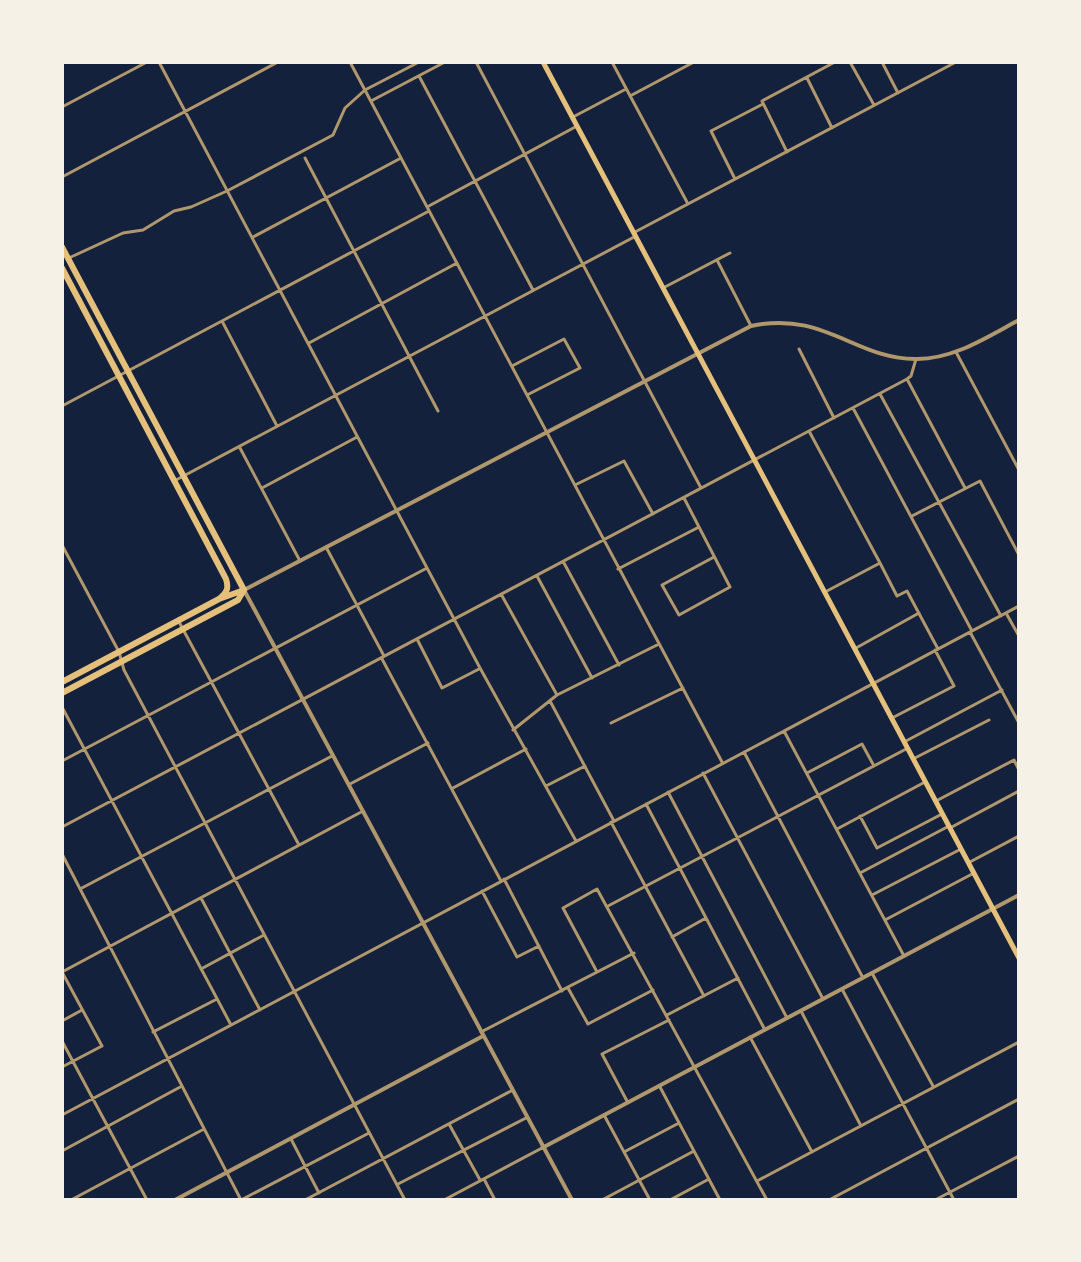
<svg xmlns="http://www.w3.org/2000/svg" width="1081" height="1262" font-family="Raleway,sans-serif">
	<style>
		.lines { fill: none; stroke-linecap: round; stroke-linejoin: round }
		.pedestrian { stroke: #b1986c; stroke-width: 3 }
		.minor { stroke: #b1986c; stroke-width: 3 }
		.tertiary { stroke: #b1986c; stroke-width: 4 }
		.secondary { stroke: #e5c07b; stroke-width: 5 }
		.primary { stroke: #e5c07b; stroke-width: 6 }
	</style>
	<rect width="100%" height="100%" fill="#14213d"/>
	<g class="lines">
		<path class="pedestrian" d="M71 257 123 233 143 230 174 211 191 207 227 191 333 135 345 108 365 90 419 62"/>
		<path class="minor" d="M159 62 480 668 576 841
			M350 62 722 762
			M476 62 701 488
			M612 62 688 204
			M850 62 874 105
			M882 62 898 93
			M419 76 533 290
			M807 78 832 128
			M630 96 694 62
			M371 101 445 62
			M62 107 147 62
			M573 117 626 89
			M787 152 762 101 835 62
			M305 158 438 411
			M62 177 278 62
			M735 179 711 131 763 104
			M427 207 577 126
			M635 232 956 62
			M253 237 401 158
			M717 260 751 326
			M663 288 730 253
			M222 321 277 426
			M309 343 457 263
			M799 349 834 418
			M956 352 1019 470
			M512 366 564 339 580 368 527 395
			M907 379 965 488
			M880 394 1001 616
			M62 406 429 211
			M853 408 972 631
			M809 431 880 563 825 592
			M240 448 300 561
			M176 480 636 236
			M575 485 624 461 653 514
			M262 488 357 437
			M684 498 730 587 679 615 662 585 714 557
			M912 516 980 481 1019 555
			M62 545 119 652 124 670 405 1200
			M326 547 384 656
			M564 563 619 665
			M880 563 897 596 907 591 938 649
			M618 569 699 527
			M537 576 592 678
			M501 594 557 695
			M1006 613 1019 636
			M178 620 299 845
			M970 632 1019 723
			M417 639 442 688 479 669
			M856 648 919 613
			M382 659 501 881
			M550 701 614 821
			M62 707 231 1025
			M892 718 954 686 935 650
			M611 723 683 688
			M513 730 557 695 659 644
			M784 731 904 956
			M906 741 1002 690
			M744 752 863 978
			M913 759 989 720
			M62 761 427 568
			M703 773 823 999
			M807 773 862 744 874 766
			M350 784 428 743
			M546 786 585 766
			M453 788 526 749
			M668 792 787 1018
			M936 801 1014 760 1019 770
			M646 804 765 1030
			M860 816 877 848 942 814
			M611 822 704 996
			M62 827 907 379 911 376 916 359
			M950 828 1019 791
			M837 829 925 782
			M62 854 241 1200
			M968 863 1019 836
			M860 873 949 826
			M504 879 562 991
			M80 889 332 756
			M482 891 517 957 539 946
			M872 895 961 849
			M201 898 260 1010
			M608 906 908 748
			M885 920 974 873
			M672 937 706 918
			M201 969 264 935
			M62 972 363 811
			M62 972 102 1046 62 1067
			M597 972 563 908 597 889 767 1200
			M872 973 933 1086
			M568 988 588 1024 653 990
			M842 989 954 1200
			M801 1011 861 1126
			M667 1015 738 978
			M62 1021 82 1010
			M153 1032 217 999
			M481 1032 634 953
			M750 1037 812 1152
			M62 1041 147 1200
			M660 1087 720 1200
			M627 1101 602 1054 669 1020
			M62 1115 1019 606
			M604 1115 650 1200
			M449 1124 480 1180
			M291 1139 319 1193
			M62 1151 182 1086
			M624 1152 679 1123
			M484 1179 495 1200
			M757 1181 1019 1042
			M398 1184 526 1118
			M71 1200 204 1129
			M241 1200 369 1133
			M305 1200 511 1091
			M444 1200 542 1148
			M602 1200 694 1151
			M670 1200 709 1179
			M829 1200 1019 1099
			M935 1200 1019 1156"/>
		<path class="tertiary" d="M542 1148 1019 895
			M175 1200 483 1036
			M572 1200 244 590 751 326C824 310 856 360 917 359 954 359 987 337 1019 320"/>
		<path class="secondary" d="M543 62 1019 958"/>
		<path class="primary" d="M62 247 244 590
			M62 268 226 579C229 588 227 593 219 599
			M62 682 219 599 244 590
			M62 693 238 600 244 590"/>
	</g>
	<rect width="1081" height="1262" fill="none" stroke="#f6f1e7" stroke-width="128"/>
</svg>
